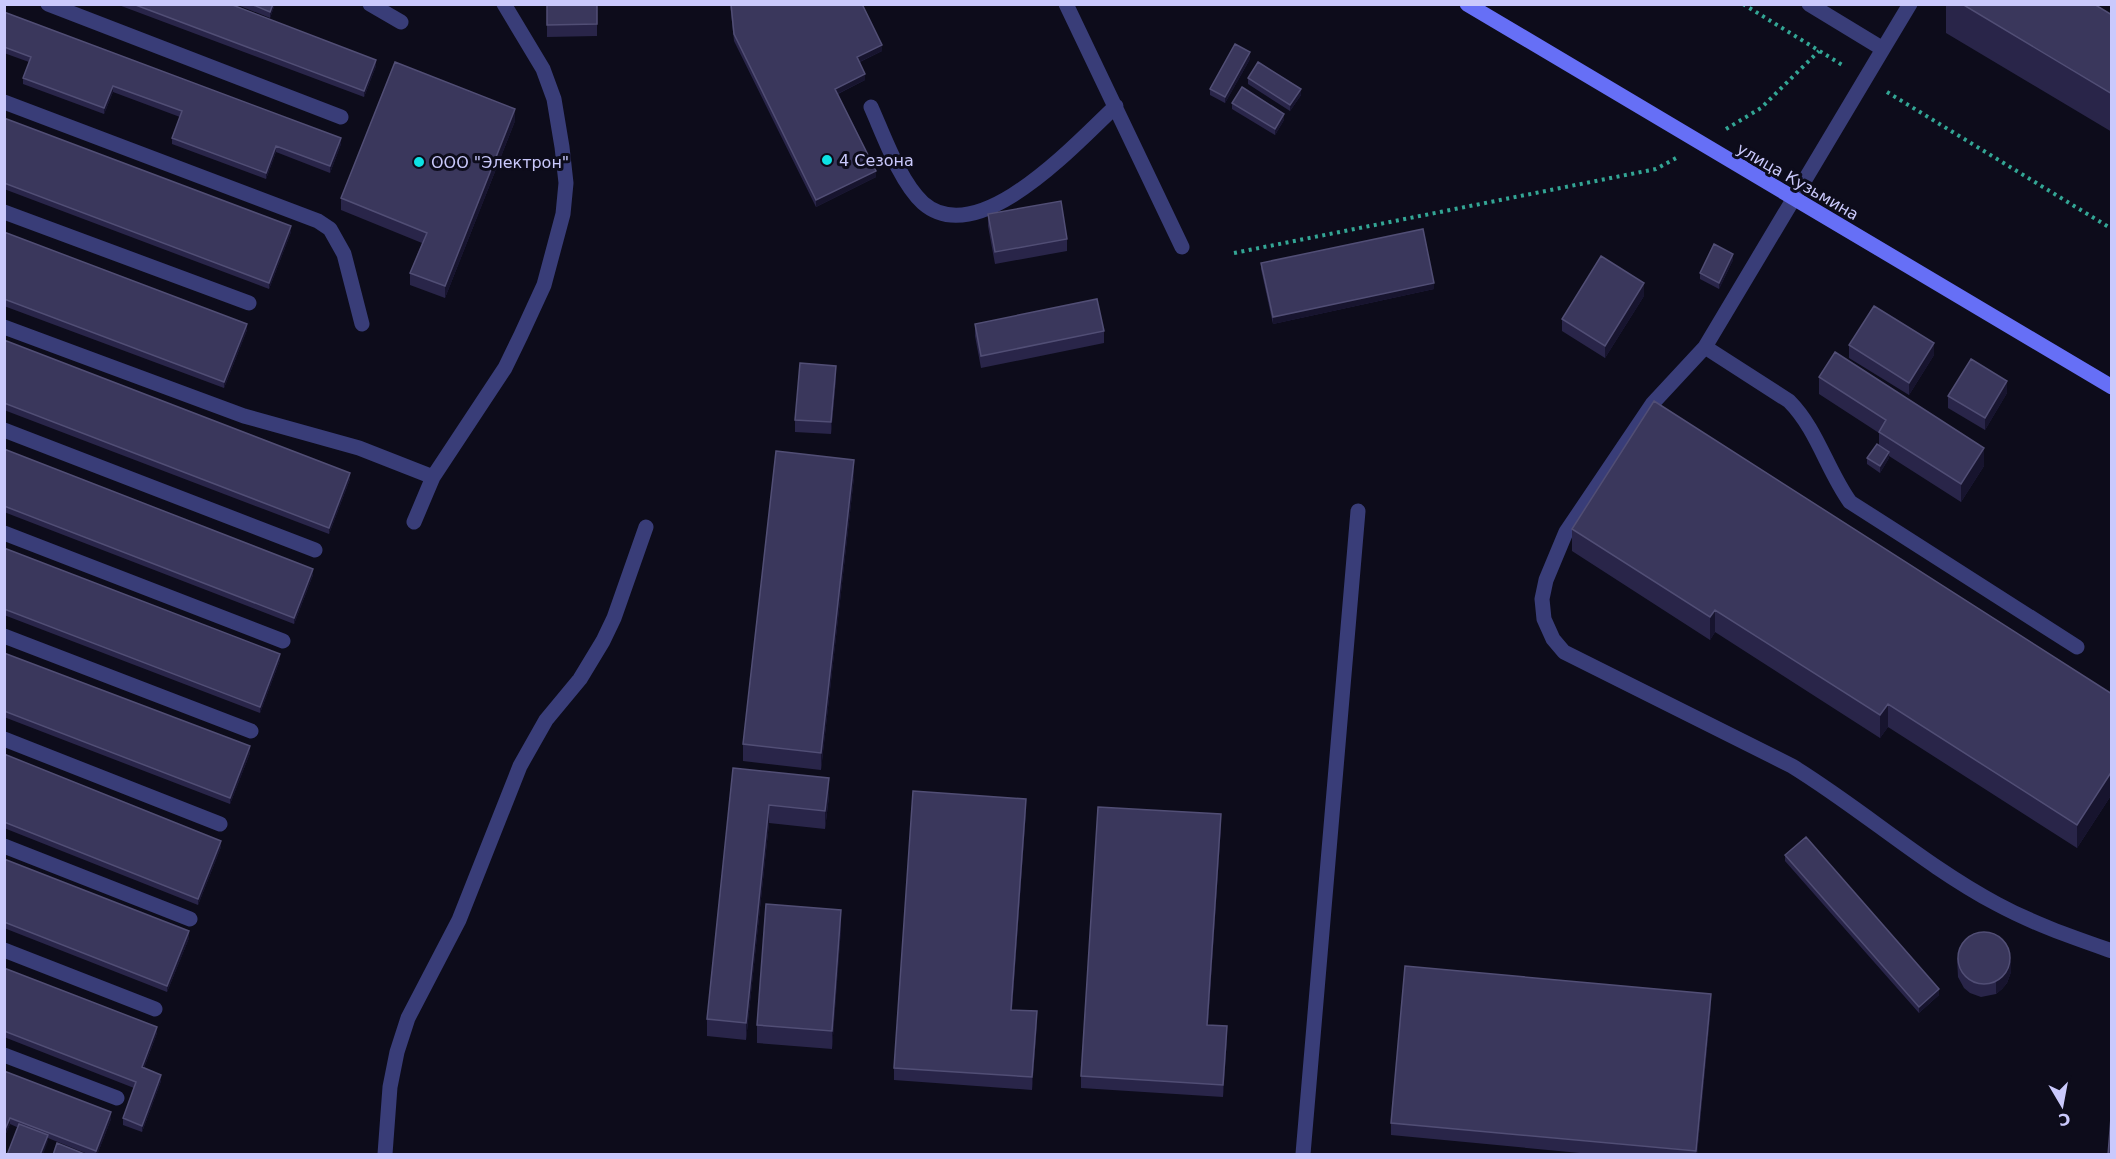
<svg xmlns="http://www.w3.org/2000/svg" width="2116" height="1159" font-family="'DejaVu Sans',sans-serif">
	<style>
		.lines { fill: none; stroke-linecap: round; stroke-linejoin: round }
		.path { stroke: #33a695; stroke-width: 4; stroke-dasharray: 3 4.5; stroke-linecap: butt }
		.lane { stroke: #393d78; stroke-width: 15 }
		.secondary { stroke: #666ff6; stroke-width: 15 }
		.wall { fill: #292549 }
		.shaded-wall { fill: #17142e }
		.building { fill: #3a375c; stroke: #514e75; stroke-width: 1.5 }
		.poi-dot { fill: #0de2e4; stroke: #0d0c1b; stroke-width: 2 }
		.labels { text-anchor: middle; stroke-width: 6; stroke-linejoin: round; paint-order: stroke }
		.poi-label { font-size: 16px; fill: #cac9fc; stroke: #0d0c1b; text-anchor: start }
		.street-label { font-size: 16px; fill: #cac9fc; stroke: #0d0c1b }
	</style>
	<rect width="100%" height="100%" fill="#0d0c1b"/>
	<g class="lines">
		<path class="path" d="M1743 4 1844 66
			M1887 92 2112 229
			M1726 129 1761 108 1819 51
			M1234 253 1656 169 1678 157"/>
		<path class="lane" d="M48 4 341 117
			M370 4 401 22
			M1066 4 1182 247
			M1809 4 1883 49 1705 347 1653 403 1566 532 1546 580 1542 599 1544 619 1553 639 1564 652 1792 766C1862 809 1924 865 1997 904 2034 924 2072 937 2112 951
			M1883 49 1910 4
			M4 102 318 221 330 229 344 254 362 324
			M871 107C884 136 900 182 923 203 979 252 1078 141 1116 106
			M4 212 249 303
			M4 327 244 416 359 448 433 477
			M1705 347 1789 401C1817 429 1827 470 1850 502L2077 647
			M4 430 315 550
			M414 522 433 477 505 368 521 335 544 285 563 214 566 183 562 147 554 99 543 69 504 4
			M4 533 283 641
			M4 636 251 731
			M4 739 220 824
			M4 846 190 919
			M4 950 155 1009
			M4 1055 117 1098
			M385 1154 390 1087 397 1052 408 1018 459 920 520 766 546 720 580 679 603 641 614 618 646 527
			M1303 1154 1358 511"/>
		<path class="secondary" d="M1467 4 2112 387"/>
	</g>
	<path class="wall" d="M116 4H230L376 66 364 97Z
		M235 4H275L270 18Z
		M547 4H597V36L547 37Z
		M730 4H862L882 51 860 62 865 80 838 94 876 177 816 207 734 41Z
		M1946 4H2094L2112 15V132L1946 33Z
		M4 12 341 144 330 173 276 152 266 179 172 144V138L180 117 113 92 104 114 23 84V78L29 62 4 53Z
		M1250 59 1225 103 1210 95V89Z
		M1248 78 1301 95 1290 111 1248 84Z
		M1232 103 1284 120 1275 135 1232 109Z
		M4 118 291 232 269 289 4 189Z
		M515 121 445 298 410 285V273L422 243 341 210V198Z
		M988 214 1067 239V251L995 264 988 226Z
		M4 232 247 330 224 388 4 306Z
		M1733 260 1719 289 1700 279V273Z
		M1261 263 1434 289 1273 324 1261 269Z
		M1644 296 1605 358 1562 331V319Z
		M975 324 1104 331V343L981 368 975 336Z
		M4 340 350 479 329 534 4 410Z
		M1849 345 1934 355 1909 395 1849 358Z
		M1819 377 1984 466 1961 502 1889 456V458L1880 473 1867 464V458L1879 445V433L1819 394Z
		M836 379 831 434 795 432V420Z
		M2007 393 1985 430 1948 408V396Z
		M4 449 313 575 294 624 4 512Z
		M854 477 821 770 743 761V744Z
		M1572 529 2112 694V794L2077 848 1888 727 1880 738 1715 632 1710 640 1572 551Z
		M4 548 280 660 260 713 4 615Z
		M4 653 250 753 230 804 4 717Z
		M4 754 221 847 198 905 4 828Z
		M733 768 829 796 825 829 769 823 746 1040 707 1036V1019Z
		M1026 811 1012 1010 1037 1023 1032 1090 894 1080V1068Z
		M1221 826 1208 1025 1227 1038 1223 1097 1081 1088V1076Z
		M1785 855 1939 995 1919 1013 1785 861Z
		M4 859 189 938 167 992 4 928Z
		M841 928 832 1049 757 1043V1025Z
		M1957 958 2011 972 2007 983 2002 989 1996 994 1981 997 1970 993 1964 988 1958 977Z
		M4 968 157 1033 144 1068 161 1081 142 1132 123 1125V1118L134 1088 4 1037Z
		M1711 1006 1697 1155H1601L1391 1135V1123Z
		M4 1071 111 1119 97 1155H90L48 1138V1141L10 1124 4 1138Z"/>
	<path class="shaded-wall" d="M273 4H275L270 18V12Z
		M882 45V51L857 63V57Z
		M1250 52V59L1225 103V97Z
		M376 60V66L364 97V91Z
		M865 74V80L835 95V89Z
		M113 86V92L104 114V108Z
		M1301 89V95L1290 111V105Z
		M515 109V121L445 298V286Z
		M1284 114V120L1275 135V129Z
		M341 138V144L330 173V166Z
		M276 146V152L266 179V173Z
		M876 171V177L816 207V200Z
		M291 226V232L269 289V283Z
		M1733 254V260L1719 289V283Z
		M1434 283V289L1273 324V317Z
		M1644 283V296L1605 358V346Z
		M247 324V330L224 388V382Z
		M1934 343V355L1909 395V383Z
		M836 366V379L831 434V422Z
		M2007 381V393L1985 430V418Z
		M1984 448V466L1961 502V484Z
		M1889 452V458L1880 473V466Z
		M854 460V477L821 770V753Z
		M350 473V479L329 534V528Z
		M313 569V575L294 624V618Z
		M1715 610V632L1710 640V617Z
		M280 654V660L260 713V707Z
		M1888 704V727L1880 738V715Z
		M250 746V753L230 804V798Z
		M2112 771V794L2077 848V825Z
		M829 778V796L825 829V811Z
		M1026 799V811L1011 1022V1010Z
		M769 805V823L746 1040V1023Z
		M1221 814V826L1207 1037V1025Z
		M221 841V847L198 905V899Z
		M841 910V928L832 1049V1031Z
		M189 931V938L167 992V986Z
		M2011 960V972L2007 983 2002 989 1996 994V982Z
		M1939 989V995L1919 1013V1007Z
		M1711 994V1006L1697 1155H1696Z
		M1037 1011V1023L1032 1090V1077Z
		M1227 1026V1038L1223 1097V1085Z
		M157 1027V1033L142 1073V1067Z
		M161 1075V1081L142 1132V1126Z
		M111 1112V1119L97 1155H96V1151Z
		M10 1118V1124L4 1138V1132Z
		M48 1135V1141L43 1155H40Z"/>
	<path class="building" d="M133 4H230L376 60 364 91Z
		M251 4H273L270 12Z
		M547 4H597V24L547 25Z
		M731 4H862L882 45 857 57 865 74 835 89 876 171 816 200 734 34Z
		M1962 4H2094L2112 15V94Z
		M4 12 341 138 330 166 276 146 266 173 172 138 182 111 113 86 104 108 23 78 31 57 4 47Z
		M1235 44 1250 52 1225 97 1210 89Z
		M395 62 515 109 445 286 410 273 427 233 341 198Z
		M1258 62 1301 89 1290 105 1248 78Z
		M1242 87 1284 114 1275 129 1232 103Z
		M4 118 291 226 269 283 4 183Z
		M1061 201 1067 239 995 252 988 214Z
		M1423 229 1434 283 1273 317 1261 263Z
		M4 232 247 324 224 382 4 299Z
		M1714 244 1733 254 1719 283 1700 273Z
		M1601 256 1644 283 1605 346 1562 319Z
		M1097 299 1104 331 981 356 975 324Z
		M1874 306 1934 343 1909 383 1849 345Z
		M4 340 350 473 329 528 4 403Z
		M1835 352 1984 448 1961 484 1879 432 1886 420 1819 377Z
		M1971 359 2007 381 1985 418 1948 396Z
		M800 363 836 366 831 422 795 420Z
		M1654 401 2112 694V771L2077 825 1888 704 1880 715 1715 610 1710 617 1572 529Z
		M1877 444 1889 452 1880 466 1867 458Z
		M4 449 313 569 294 618 4 506Z
		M776 451 854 460 821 753 743 744Z
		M4 548 280 654 260 707 4 609Z
		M4 653 250 746 230 798 4 711Z
		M4 754 221 841 198 899 4 822Z
		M733 768 829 778 825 811 769 805 746 1023 707 1019Z
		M913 791 1026 799 1011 1010 1037 1011 1032 1077 894 1068Z
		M1098 807 1221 814 1207 1025 1227 1026 1223 1085 1081 1076Z
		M1806 837 1939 989 1919 1007 1785 855Z
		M4 859 189 931 167 986 4 922Z
		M766 904 841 910 832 1031 757 1025Z
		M1958 958a26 26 0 1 1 52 0a26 26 0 1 1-52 0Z
		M1405 966 1711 994 1696 1151 1391 1123Z
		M4 968 157 1027 142 1067 161 1075 142 1126 123 1118 136 1082 4 1031Z
		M4 1071 111 1112 96 1151 10 1118 4 1132Z
		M2112 1105V1155H2108Z
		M19 1124 48 1135 40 1155H7Z
		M57 1143 87 1155H53Z"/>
	<g class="poi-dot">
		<circle cx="827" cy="160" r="6"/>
		<circle cx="419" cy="162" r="6"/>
	</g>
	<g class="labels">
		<g class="poi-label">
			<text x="839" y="166">4 Сезона</text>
			<text x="431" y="168">ООО "Электрон"</text>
		</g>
		<g class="street-label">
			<text transform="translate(1798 181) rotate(30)" y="6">улица Кузьмина</text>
		</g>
	</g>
	<rect width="2116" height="1159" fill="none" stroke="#cac9fc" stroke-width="12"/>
	<g transform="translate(2062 1105) rotate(170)" stroke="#0d0c1b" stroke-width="4.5" paint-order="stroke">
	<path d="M0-4.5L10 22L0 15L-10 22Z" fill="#cac9fc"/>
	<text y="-9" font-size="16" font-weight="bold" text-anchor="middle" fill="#cac9fc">С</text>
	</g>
</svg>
